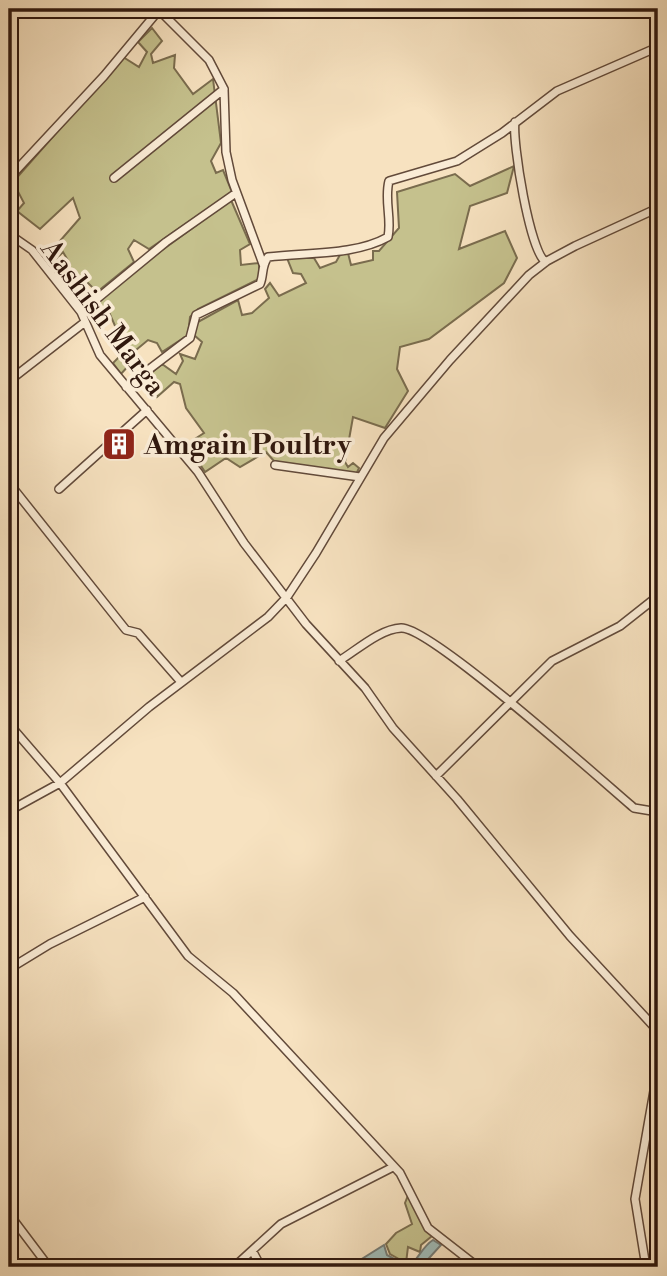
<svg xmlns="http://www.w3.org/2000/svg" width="667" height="1276" font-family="'Libre Bodoni',serif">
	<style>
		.green { fill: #c5c18d; stroke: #7a6c4e; stroke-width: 2 }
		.water { fill: #9fbcb9; stroke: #737a75; stroke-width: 2 }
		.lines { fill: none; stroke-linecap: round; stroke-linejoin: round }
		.minor-casing { stroke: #624a3a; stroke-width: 10 }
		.minor { stroke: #faecd6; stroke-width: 7 }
		.labels { text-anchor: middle; stroke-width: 7; stroke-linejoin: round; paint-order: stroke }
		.street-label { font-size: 28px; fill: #30180e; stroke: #faecd6 }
		.poi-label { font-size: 28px; font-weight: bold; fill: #30180e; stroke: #faecd6; text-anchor: start }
	</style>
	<rect width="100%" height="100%" fill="#f7e2c0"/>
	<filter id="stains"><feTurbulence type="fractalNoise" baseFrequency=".00286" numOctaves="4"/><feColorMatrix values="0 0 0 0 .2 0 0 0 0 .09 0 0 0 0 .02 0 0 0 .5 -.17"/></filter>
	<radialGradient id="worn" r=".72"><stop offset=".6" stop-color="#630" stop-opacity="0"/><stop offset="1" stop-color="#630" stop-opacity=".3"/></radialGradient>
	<path class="green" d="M152 28 162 41 151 54 153 63 175 55 174 68 193 94 213 79 221 143 211 161 216 173 223 170 232 192 149 249 134 240 128 249 134 262 97 292 81 276 61 277 70 264 63 252 50 265 46 257 80 218 73 198 40 229 17 211 24 203 13 182 123 57 139 67 147 52 138 42Z
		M514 166 507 193 470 206 459 249 505 231 517 258 504 283 429 339 400 347 397 369 408 391 385 428 353 417 345 462 348 467 353 463 359 468 355 477 274 461 266 452 240 467 226 458 205 472 187 444 204 433 186 408 180 384 174 382 157 397 145 378 162 364 176 374 183 361 180 354 195 359 202 342 194 335 196 323 238 300 242 315 252 313 269 298 265 289 270 283 279 296 306 283 301 274 293 273 287 258H314L320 268 336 262 341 253H348L351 265 373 260V251H379L399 228 397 192 455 174 470 186Z
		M231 200 250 244 240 250 241 265 259 263V279L198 309 190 317 188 335 162 352 157 343 148 340 130 355V364L121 374 113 363 121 355 116 328 109 312 101 316 94 306 117 283Z
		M409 1193 416 1211 432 1236 421 1245 420 1252 408 1247 406 1263 390 1254 386 1244 396 1233 412 1224 405 1203Z"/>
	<path class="water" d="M433 1240 441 1245 421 1267H409C418 1259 423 1246 433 1240Z
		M384 1245 387 1255 398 1261 390 1267H349Z"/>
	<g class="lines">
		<g class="minor-casing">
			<path id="minor" d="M158 9 209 60 224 89 226 152 232 180 263 264
				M515 122C512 141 530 254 546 262
				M9 178 104 76 159 10
				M114 178 224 89
				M9 234 32 250 81 312 100 355 198 472 244 543 306 624 365 688 393 728 457 799 570 936 658 1031
				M81 312 166 242 236 193
				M9 381 85 322
				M126 387 190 338 196 315 260 284C264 275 261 266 268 257 306 252 354 256 388 237 392 219 384 200 389 181L457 161 502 133 557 91 658 47
				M275 465 360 477
				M9 483 126 630 138 633 181 682
				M59 489 147 410
				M339 661C357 650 380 629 401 628 430 626 601 780 634 808L658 812
				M9 724 60 783 188 956 233 993 400 1173 428 1228 478 1267
				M436 776 552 661 620 626 658 596
				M9 811 60 783 149 707 268 617 287 597 316 553 384 438 450 360 529 275 547 261 575 246 658 208
				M9 969 50 944 145 897
				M9 1214 49 1267
				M253 1252 261 1267
				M234 1267 281 1224 393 1167
				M646 1267 635 1199 658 1068"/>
		</g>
		<use href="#minor" class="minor"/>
	</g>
	<defs>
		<g id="building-square" transform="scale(1.75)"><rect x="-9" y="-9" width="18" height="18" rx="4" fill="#8f2418" stroke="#faecd6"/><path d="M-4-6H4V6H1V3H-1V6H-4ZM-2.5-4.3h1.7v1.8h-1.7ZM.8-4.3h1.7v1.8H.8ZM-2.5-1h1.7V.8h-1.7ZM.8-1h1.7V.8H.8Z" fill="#fff"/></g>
	</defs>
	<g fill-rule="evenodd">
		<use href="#building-square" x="119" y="444"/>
	</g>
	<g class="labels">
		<g class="street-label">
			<text transform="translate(104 317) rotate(53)" y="10">Aashish Marga</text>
		</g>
		<g class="poi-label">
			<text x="144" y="454">Amgain Poultry</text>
		</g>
	</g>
	<rect width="667" height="1276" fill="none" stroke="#f7e2c0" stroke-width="35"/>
	<rect x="10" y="10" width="646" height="1255" fill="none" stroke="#30180e" stroke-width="3.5"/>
	<rect x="18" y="18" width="632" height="1241" fill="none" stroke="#30180e" stroke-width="2"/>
	<rect width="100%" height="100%" filter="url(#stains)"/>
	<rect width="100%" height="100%" fill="url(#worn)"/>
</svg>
